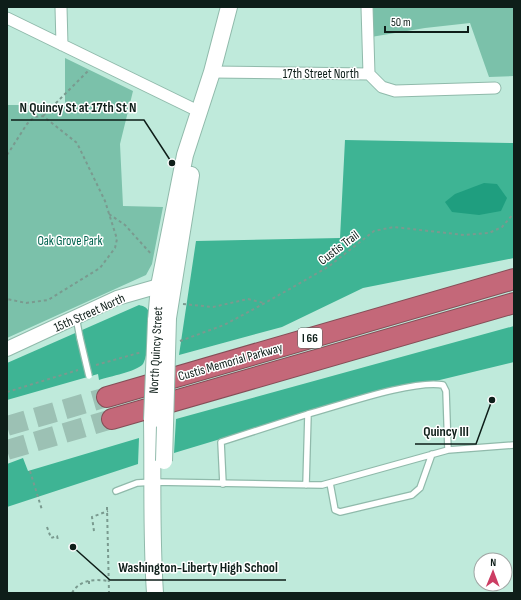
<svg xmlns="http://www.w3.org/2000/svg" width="521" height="600" font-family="'Sofia Sans Condensed',sans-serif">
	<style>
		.green { fill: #7bc1aa }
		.forest { fill: #3eb494 }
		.water { fill: #1f9e7f }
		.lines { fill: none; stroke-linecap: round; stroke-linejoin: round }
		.motorway-tunnel { stroke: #9cc1b4; stroke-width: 20; stroke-dasharray: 20 10; stroke-linecap: butt }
		.service-casing { stroke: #90baab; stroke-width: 8 }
		.minor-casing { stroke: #90baab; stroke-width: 13 }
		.tertiary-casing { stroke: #90baab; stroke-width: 16 }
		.secondary-casing { stroke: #90baab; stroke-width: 18 }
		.motorway-casing { stroke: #844e57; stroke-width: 22 }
		.path { stroke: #7a9a8f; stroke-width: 2; stroke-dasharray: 3 3; stroke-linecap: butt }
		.service { stroke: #fff; stroke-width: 5.5 }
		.minor { stroke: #fff; stroke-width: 11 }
		.tertiary { stroke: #fff; stroke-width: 14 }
		.secondary { stroke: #fff; stroke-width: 16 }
		.motorway { stroke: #c46879; stroke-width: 20 }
		.service-bridge-casing { stroke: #90baab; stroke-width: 8; stroke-linecap: butt }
		.secondary-bridge-casing { stroke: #90baab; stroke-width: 18; stroke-linecap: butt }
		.service-bridge { stroke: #fff; stroke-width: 5.5 }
		.secondary-bridge { stroke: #fff; stroke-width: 16 }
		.labels { text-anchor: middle; stroke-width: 3; stroke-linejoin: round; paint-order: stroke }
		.shield { fill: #fff; stroke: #56625e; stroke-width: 1 }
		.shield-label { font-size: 12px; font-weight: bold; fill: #0e1e19 }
		.street-label { font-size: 13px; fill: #0e1e19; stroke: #fff }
		.park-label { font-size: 13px; fill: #00634e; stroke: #fff }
		.leader { fill: none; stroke: #0e1e19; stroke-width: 1.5 }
		.callout-dot { fill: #0e1e19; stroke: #fff; stroke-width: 1.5 }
		.callout-label { font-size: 14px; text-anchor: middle; font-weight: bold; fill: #0e1e19; stroke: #fff; stroke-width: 3; stroke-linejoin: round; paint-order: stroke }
	</style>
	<rect width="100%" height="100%" fill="#bfeadb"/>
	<path class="green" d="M370 7H514V76L489 77 470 23 425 28 371 37Z
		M65 58 133 91 120 144 123 206 163 207 152 264 146 275 7 338V105H65Z"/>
	<path class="forest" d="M345 140 514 143V258L363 288 282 327 179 355 196 241 340 238Z
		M139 305C143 306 147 307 149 312 151 320 148 357 143 364 136 372 110 376 99 380L98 374 7 400V363Z
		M514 326V362L320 409 174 453 176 419Z
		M139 438 138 464 7 507V464L23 458 28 471Z"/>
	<path class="water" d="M484 183 497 184 507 198 501 211 479 215 452 212 445 202 455 194Z"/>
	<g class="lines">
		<path class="motorway-tunnel" d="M7 426 107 397
			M7 450 112 419"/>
		<g class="service-casing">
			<path id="service" d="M76 317 80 338
				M308 414C338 406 415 379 443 385L446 391 448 450
				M330 483 335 510 340 512 412 495 420 488 432 454
				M223 484 221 442 308 414 306 485
				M116 491 137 483 154 482 322 485 448 450 514 445"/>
		</g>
		<g class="minor-casing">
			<path id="minor" d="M61 7 62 45
				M367 7 369 74
				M7 18 200 112
				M212 72 369 74 382 87 395 91 495 88"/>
		</g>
		<g class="tertiary-casing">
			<path id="tertiary" d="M7 349 117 298 159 286"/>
		</g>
		<g class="secondary-casing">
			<path id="secondary" d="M168 318 191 175
				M156 321 159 286 185 155 212 72 229 7
				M152 420C153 477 151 535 155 593"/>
		</g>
		<g class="motorway-casing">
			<path id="motorway" d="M107 397 514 279
				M112 419 514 303"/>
		</g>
		<path class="path" d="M43 116 89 70
			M7 155 27 124 34 117 43 116 77 143 105 201 117 239 115 248 100 268 48 300 26 303 7 299
			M109 214 125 225 152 255
			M183 304 213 307 248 299 264 303
			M180 341 224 325 265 303 328 267 374 231 394 227 464 235 489 233 502 227 514 213
			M96 365 142 352
			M7 392 78 370
			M30 471 42 510
			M107 507 109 593
			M47 527 51 538 57 536 58 540
			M94 531 92 517 108 511
			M89 581V587
			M72 593C80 579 95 579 109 581"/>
		<use href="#service" class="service"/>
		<use href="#minor" class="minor"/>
		<use href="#tertiary" class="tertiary"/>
		<use href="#secondary" class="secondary"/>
		<use href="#motorway" class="motorway"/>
		<g class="service-bridge-casing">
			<path id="service-bridge" d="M80 338 89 376"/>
		</g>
		<g class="secondary-bridge-casing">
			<path id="secondary-bridge" d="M152 420 156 321
				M164 461 168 318"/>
		</g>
		<use href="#service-bridge" class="service-bridge"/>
		<use href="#secondary-bridge" class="secondary-bridge"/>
	</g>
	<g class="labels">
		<rect class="shield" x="298" y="328" width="24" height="20" rx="3"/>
		<g class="shield-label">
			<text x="310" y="342">I 66</text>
		</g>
		<g class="street-label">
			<text x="321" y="78">17th Street North</text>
			<text transform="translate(338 247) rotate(-37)" y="5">Custis Trail</text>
			<text transform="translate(89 312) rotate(-24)" y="5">15th Street North</text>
			<text transform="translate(155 350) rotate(-87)" y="5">North Quincy Street</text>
			<text transform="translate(230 361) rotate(-16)" y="5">Custis Memorial Parkway</text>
		</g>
		<g class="park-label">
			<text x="70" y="245">Oak Grove Park</text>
		</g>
	</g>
	<path class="leader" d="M172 163L144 120H11M492 400L476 444H415M73 547L110 580H286"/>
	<g class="callout-dot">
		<circle cx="172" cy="163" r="4"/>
		<circle cx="492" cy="400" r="4"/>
		<circle cx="73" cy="547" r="4"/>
	</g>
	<g class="callout-label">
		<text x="78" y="112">N Quincy St at 17th St N</text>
		<text x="446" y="436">Quincy III</text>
		<text x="198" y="572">Washington-Liberty High School</text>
	</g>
	<rect width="521" height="600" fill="none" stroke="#0e1e19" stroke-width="16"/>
	<g transform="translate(493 572) rotate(1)"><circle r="19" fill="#ffffff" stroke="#9fa5a3"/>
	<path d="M0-3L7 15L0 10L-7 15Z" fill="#cc3d63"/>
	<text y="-6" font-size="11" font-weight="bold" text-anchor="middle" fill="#0e1e19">N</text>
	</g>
	<path d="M385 26v6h83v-6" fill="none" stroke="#0e1e19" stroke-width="2"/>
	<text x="391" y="26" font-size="12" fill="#0e1e19" stroke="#ffffff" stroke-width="3" paint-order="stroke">50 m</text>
</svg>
